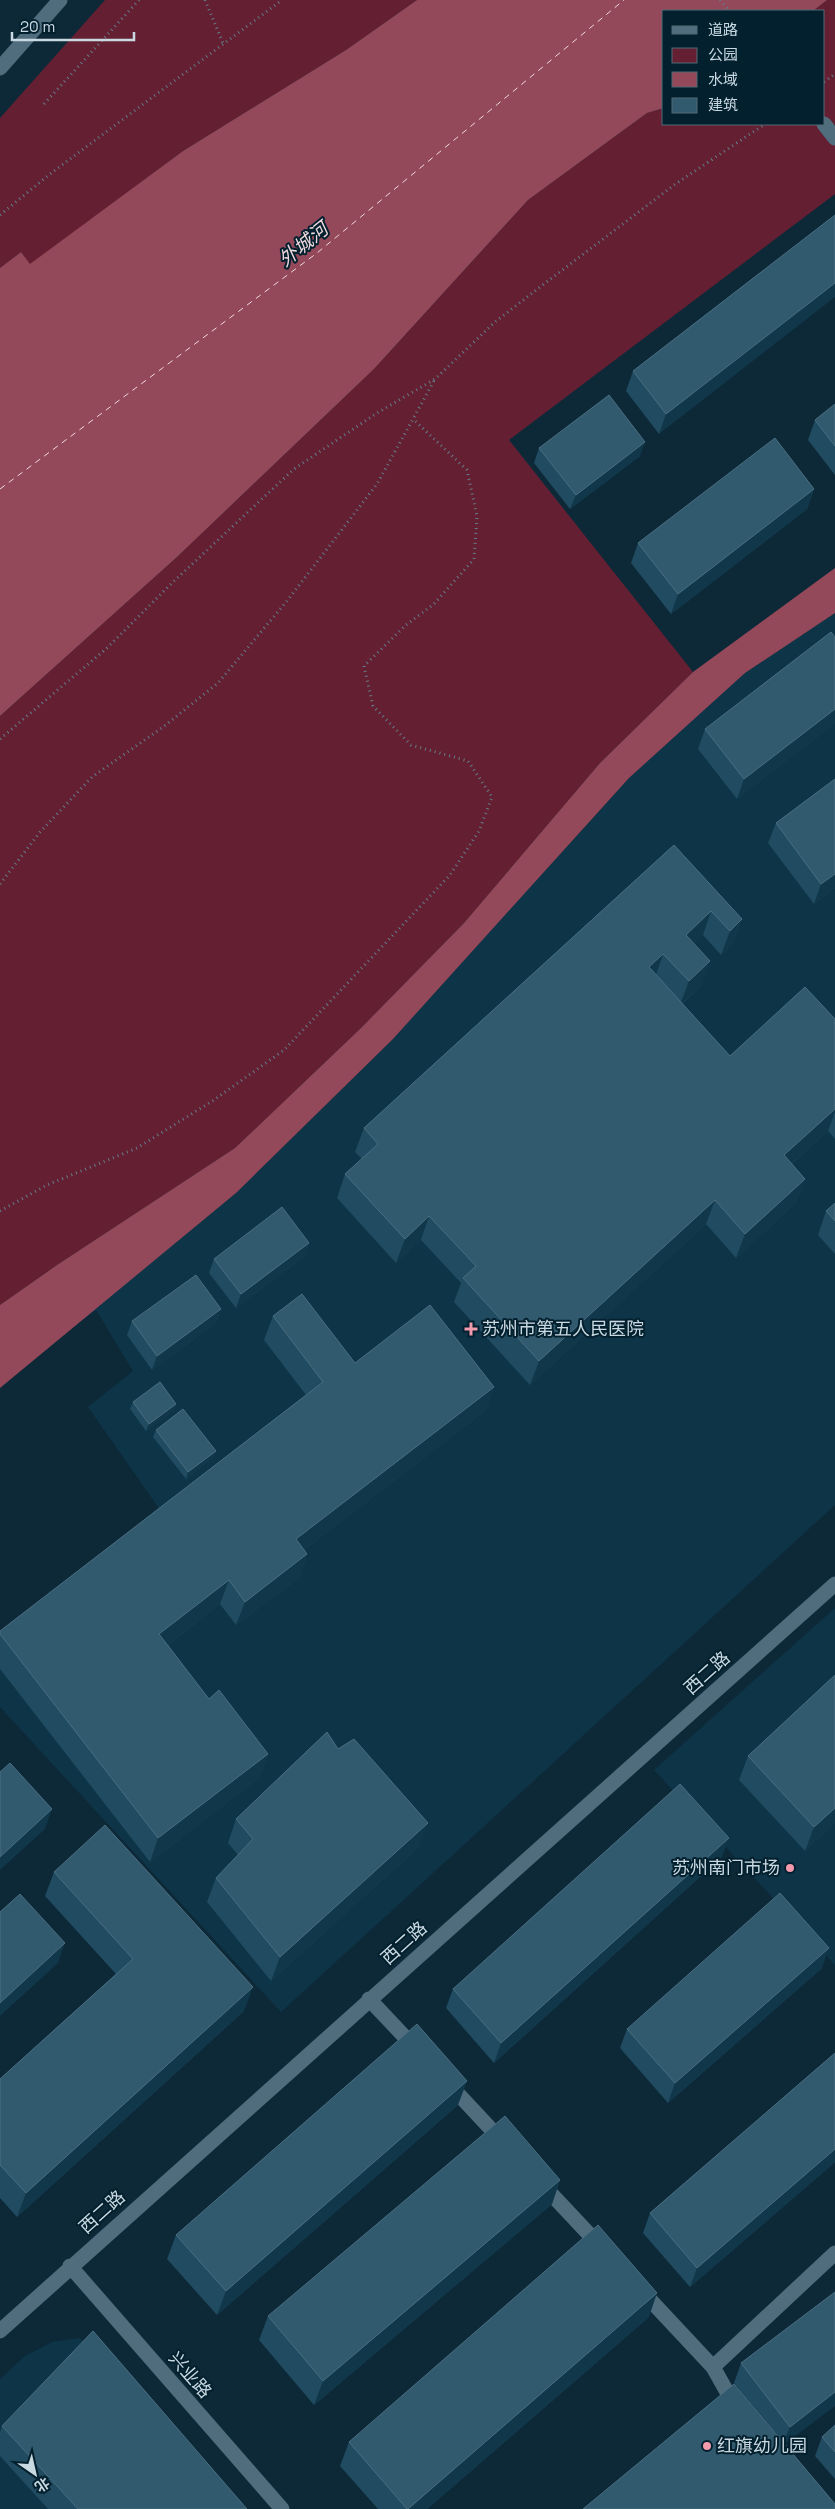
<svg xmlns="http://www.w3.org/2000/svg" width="835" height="2509" font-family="'Space Grotesk','Noto Sans SC',sans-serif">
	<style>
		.built { fill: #0e3447 }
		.green { fill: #642032 }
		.water { fill: #94495a }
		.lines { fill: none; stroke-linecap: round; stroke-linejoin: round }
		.ferry { stroke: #f0d9dc; stroke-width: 1; stroke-dasharray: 6 5; stroke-linecap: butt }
		.path { stroke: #657c88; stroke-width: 3; stroke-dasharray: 1 4; stroke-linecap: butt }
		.lane { stroke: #506d7e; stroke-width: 15 }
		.street { stroke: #506d7e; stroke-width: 15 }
		.secondary { stroke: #506d7e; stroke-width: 15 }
		.wall { fill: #204b60 }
		.shaded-wall { fill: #11374a }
		.building { fill: #325a6e; stroke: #4a6e80 }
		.poi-dot { fill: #f39aac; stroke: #03202e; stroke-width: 2 }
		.labels { text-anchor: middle; stroke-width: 4; stroke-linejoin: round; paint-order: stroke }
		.poi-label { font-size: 18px; fill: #c9d9e2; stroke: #03202e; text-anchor: start }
		.street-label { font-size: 18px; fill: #c9d9e2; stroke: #03202e }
		.water-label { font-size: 19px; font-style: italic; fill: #f0d9dc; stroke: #03202e }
	</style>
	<rect width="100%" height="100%" fill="#0d2938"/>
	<path class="built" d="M835 613V1505L281 2012 0 1707V1649L165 1517 88 1407 133 1371 96 1310 45 1349 236 1193 393 1039 629 778 745 673Z
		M835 1608V1965L654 1770Z
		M79 2338 96 2348 233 2509H0V2379L25 2356 52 2342Z"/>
	<path class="green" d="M105 0H417L346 50 183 151 30 265 21 252 0 268V118Z
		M827 0H835V194L509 440 693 672 600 763 464 923 361 1028 235 1148 57 1265 0 1305V716L177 557 374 369 528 200 647 113 664 108V124H824V11H813Z"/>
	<path class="water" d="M417 0H827L813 11H664V108L647 113 528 200 374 369 177 557 0 716V268L21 252 30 264 183 151 346 50Z
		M835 568V613L745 673 629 778 393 1039 236 1193 0 1388V1305L57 1265 235 1148 361 1028 464 923 600 763 693 672Z"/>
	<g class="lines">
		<path class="ferry" d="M0 489 317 253 624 0"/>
		<path class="path" d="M205 0 223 43
			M720 0 730 11
			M824 82 835 74
			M44 104 139 0
			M0 215 50 174 282 0
			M0 739 107 648 173 582 294 469 377 413 435 379 495 322 544 284 674 185 765 124
			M0 884 40 832 92 777 163 727 218 683 287 601 377 484 435 379
			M0 1211 47 1185 137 1148 214 1100 284 1050 450 875 479 831 492 797 468 761 411 745 373 706 364 666 406 625 434 604 474 559 477 516 467 470 413 419"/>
		<path class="lane" d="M713 2367 835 2253"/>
		<path class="street" d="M824 124 835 138
			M369 1999 418 2051
			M447 2082 503 2142
			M541 2183 602 2248
			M70 2266 282 2509
			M640 2289 713 2367 736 2408
			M0 2331 835 1584"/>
		<path class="secondary" d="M0 68 60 0"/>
	</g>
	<path class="wall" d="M835 215 659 434 626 391 633 371Z
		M835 404V475L808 440 815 420Z
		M539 448 640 456 570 509 534 463Z
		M814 489 807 509 671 614 631 563 638 543Z
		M835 637V723L737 799 698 749 705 729Z
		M835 779V888L814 904 768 843 776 823Z
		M674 845 742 919 733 943 721 955 703 935 694 943 702 985 682 1004 730 1056 835 1019V1139L828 1131 792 1164 805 1179 796 1203 736 1258 706 1224 530 1385 454 1302 461 1283 421 1240 396 1263 337 1198 345 1174 362 1159 355 1152 364 1128Z
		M835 1203V1254L818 1235 826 1211Z
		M309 1243 304 1257 236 1308 209 1273 214 1259Z
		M221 1309 216 1323 152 1370 127 1335 132 1321Z
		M273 1316 355 1363 494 1387 485 1411 304 1550 307 1554 299 1578 236 1625 220 1604 168 1645 209 1699 268 1754 259 1778 150 1862 0 1669V1631L306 1395 264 1340Z
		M133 1402 176 1404 173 1411 146 1431 130 1409Z
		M156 1430 216 1451 213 1458 186 1479 153 1437Z
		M835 1675V1823L805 1851 739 1780 748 1756Z
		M338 1749 419 1847 271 1981 207 1902 216 1878 238 1855 228 1843 236 1819Z
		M722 1857 494 2063 446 2008 453 1989Z
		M54 1872 244 2011 17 2217 0 2198V2079L116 1974 45 1896Z
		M822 1968 668 2103 620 2048 627 2029Z
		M835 2053V2162L690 2287 643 2233 650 2213Z
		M458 2105 217 2315 167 2259 176 2235Z
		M560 2180 552 2204 314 2405 259 2340 268 2316Z
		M835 2292 785 2444 734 2383 741 2363Z
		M649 2317 427 2509H378L340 2466 349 2442Z
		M835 2425V2479L815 2456 822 2437Z
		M2 2426 247 2509H48L0 2456V2432Z"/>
	<path class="shaded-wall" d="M835 283V297L659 434 666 414Z
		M645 442 640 456 570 509 576 495Z
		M814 489 807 509 671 614 678 594Z
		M835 709V723L737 799 744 779Z
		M835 874V888L814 904 821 884Z
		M711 911 703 935 678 959 686 935Z
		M742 919 733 943 721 955 730 931Z
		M663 954 655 978 649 967Z
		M710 961 702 985 680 1005 689 981Z
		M835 1109V1112L828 1131 775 1179 784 1155Z
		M805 1179 796 1203 736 1258 745 1234Z
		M715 1200 706 1224 530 1385 539 1361Z
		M429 1216 421 1240 396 1263 405 1239Z
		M309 1243 304 1257 236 1308 241 1294Z
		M221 1309 216 1323 152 1370 157 1356Z
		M494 1387 485 1411 287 1563 296 1539Z
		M176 1404 173 1411 146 1431 149 1424Z
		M216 1451 213 1458 186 1479 188 1472Z
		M307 1554 299 1578 236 1625 245 1602Z
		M229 1580 220 1604 151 1658 159 1634Z
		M268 1754 259 1778 150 1862 158 1838Z
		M835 1808V1823L805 1851 814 1827Z
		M52 1809 45 1829 0 1870V1857Z
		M428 1823 419 1847 271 1981 280 1957Z
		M729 1838 722 1857 494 2063 501 2043Z
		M65 1943 58 1963 0 2016V2003Z
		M829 1948 822 1968 668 2103 675 2083Z
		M253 1987 244 2011 17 2217 26 2193Z
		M467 2081 458 2105 217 2315 226 2291Z
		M835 2149V2162L690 2287 697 2268Z
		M560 2180 552 2204 314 2405 323 2381Z
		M657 2293 649 2317 427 2509H408Z
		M835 2392V2406L782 2446 790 2427Z"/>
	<path class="building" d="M835 215V283L666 414 633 371Z
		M609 395 645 442 576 495 539 448Z
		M835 404V446L815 420Z
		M775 438 814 489 678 594 638 543Z
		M831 632 835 637V709L744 779 705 729Z
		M835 779V874L821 884 776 823Z
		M674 845 742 919 730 931 711 911 686 935 710 961 689 981 663 954 649 967 730 1056 805 987 835 1019V1109L784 1155 805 1179 745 1234 715 1200 539 1361 463 1278 476 1266 429 1216 405 1239 345 1174 378 1144 364 1128Z
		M835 1203V1221L826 1211Z
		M282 1207 309 1243 241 1294 214 1259Z
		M196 1275 221 1309 157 1356 132 1321Z
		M302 1294 355 1363 430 1305 494 1387 296 1539 307 1554 245 1602 229 1580 159 1634 209 1699 219 1690 268 1754 158 1838 0 1634V1631L323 1382 273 1316Z
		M160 1382 176 1404 149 1424 133 1402Z
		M183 1409 216 1451 188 1472 156 1430Z
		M835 1675V1808L814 1827 748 1756Z
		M327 1732 338 1749 354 1739 428 1823 280 1957 216 1878 253 1839 236 1819Z
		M10 1763 52 1809 0 1857V1772Z
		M680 1784 729 1838 501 2043 453 1989Z
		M105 1825 253 1987 26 2193 0 2165V2079L133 1959 54 1872Z
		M780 1893 829 1948 675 2083 627 2029Z
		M20 1894 65 1943 0 2003V1912Z
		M417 2024 467 2081 226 2291 176 2235Z
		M835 2053V2149L697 2268 650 2213Z
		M505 2116 560 2180 323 2381 268 2316Z
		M598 2225 657 2293 408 2509H407L349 2442Z
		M835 2292V2392L790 2427 741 2363Z
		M93 2331 247 2509H78L2 2426Z
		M734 2384 835 2504V2509H583Z
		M835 2425V2452L822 2437Z"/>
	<g class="poi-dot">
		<path d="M468.5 1321.5h5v5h5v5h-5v5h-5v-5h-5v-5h5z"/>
		<circle cx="790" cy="1868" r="5"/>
		<circle cx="707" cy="2446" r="5"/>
	</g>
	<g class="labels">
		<g class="poi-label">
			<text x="482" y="1335">苏州市第五人民医院</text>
			<text x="780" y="1874" text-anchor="end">苏州南门市场</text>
			<text x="717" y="2452">红旗幼儿园</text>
		</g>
		<g class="street-label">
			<text transform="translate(707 1673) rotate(-42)" y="6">西二路</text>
			<text transform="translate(404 1943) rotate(-42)" y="6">西二路</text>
			<text transform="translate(102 2212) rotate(-42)" y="6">西二路</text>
			<text transform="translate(190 2375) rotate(49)" y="6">兴业路</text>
		</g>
		<g class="water-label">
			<text transform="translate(303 244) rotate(-39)" y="7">外城河</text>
		</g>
	</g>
	<rect x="662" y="10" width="162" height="115" fill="#03202e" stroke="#526a76"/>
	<rect x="672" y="26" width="25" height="8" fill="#506d7e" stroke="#526a76"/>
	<text x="708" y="35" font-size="15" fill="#c9d9e2">道路</text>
	<rect x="672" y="48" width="25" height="15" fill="#642032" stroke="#526a76"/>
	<text x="708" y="60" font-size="15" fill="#c9d9e2">公园</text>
	<rect x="672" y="72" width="25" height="15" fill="#94495a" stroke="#526a76"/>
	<text x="708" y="85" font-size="15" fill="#c9d9e2">水域</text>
	<rect x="672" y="98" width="25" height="15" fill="#325a6e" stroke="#526a76"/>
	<text x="708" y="110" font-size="15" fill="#c9d9e2">建筑</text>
	<g transform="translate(35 2474) rotate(146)" stroke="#03202e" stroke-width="4" paint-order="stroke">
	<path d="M0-4L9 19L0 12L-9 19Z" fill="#c9d9e2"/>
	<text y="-8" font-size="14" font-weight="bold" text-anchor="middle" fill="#c9d9e2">北</text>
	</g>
	<path d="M12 32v8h122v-8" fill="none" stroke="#c9d9e2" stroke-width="2.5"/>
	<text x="20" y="32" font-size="15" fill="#c9d9e2" stroke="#03202e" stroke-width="4" paint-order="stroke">20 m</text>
</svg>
